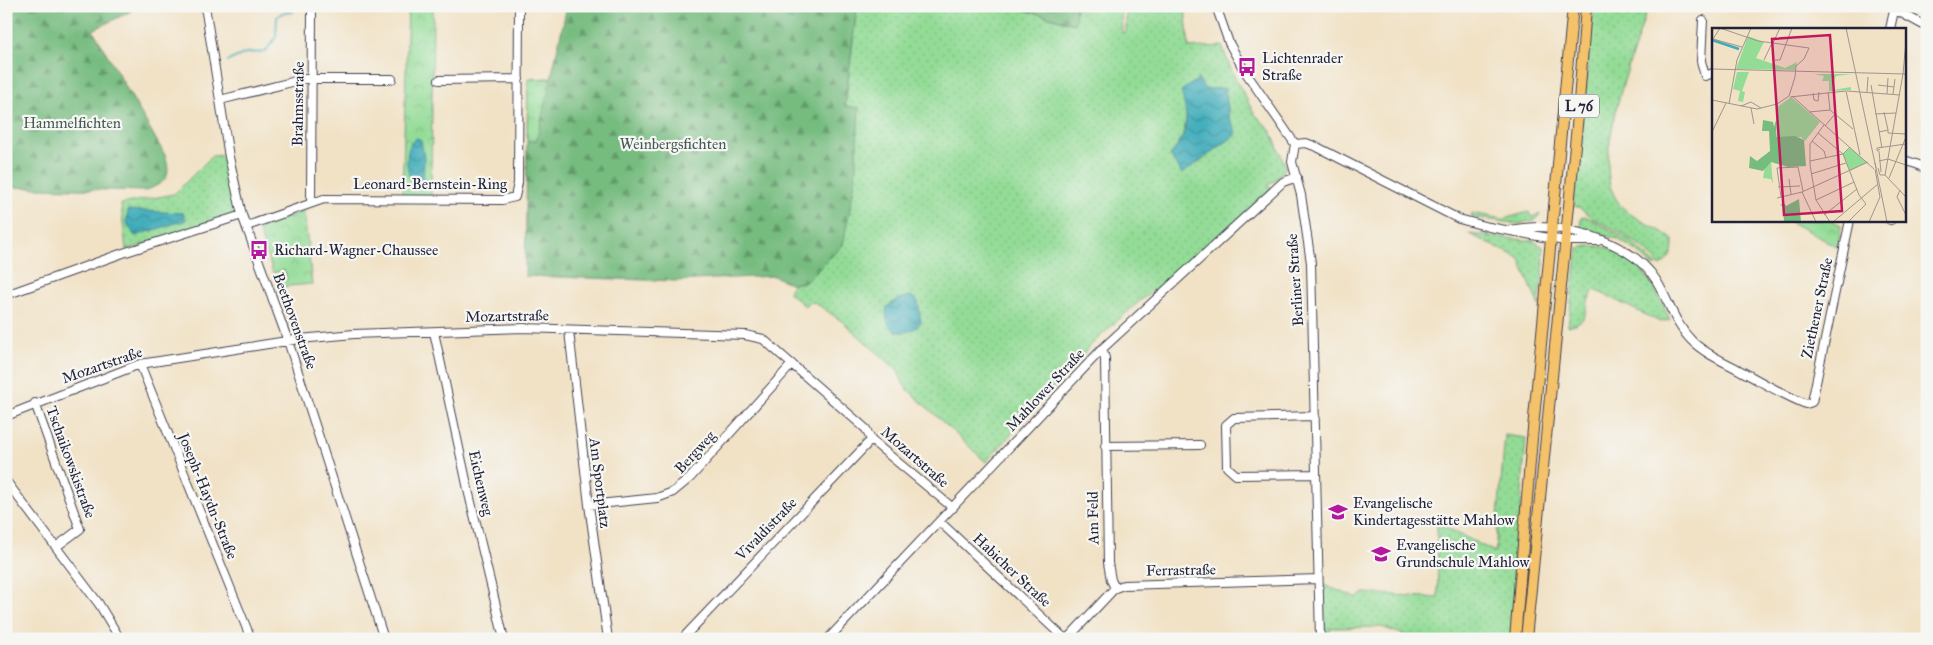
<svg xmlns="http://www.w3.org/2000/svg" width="1933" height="645" font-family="'IM FELL Great Primer',serif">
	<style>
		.grass { fill: url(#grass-dots); stroke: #5a7f68; fill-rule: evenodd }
		.forest { fill: url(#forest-firs); stroke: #4c6f5d }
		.park { fill: url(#park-crowns); stroke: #5a7f68 }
		.water { fill: url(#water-waves); stroke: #30677a }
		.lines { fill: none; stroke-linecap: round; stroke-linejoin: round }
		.stream { stroke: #3dacba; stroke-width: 2 }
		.minor-casing { stroke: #413f50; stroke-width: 10 }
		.major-casing { stroke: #413f50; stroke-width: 12 }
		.minor { stroke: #fff; stroke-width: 8 }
		.major { stroke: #f4c26a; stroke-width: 10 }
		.labels { text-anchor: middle; stroke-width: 4.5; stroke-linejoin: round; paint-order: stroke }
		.shield { fill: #f6f6f2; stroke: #626272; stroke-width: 1 }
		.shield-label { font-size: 14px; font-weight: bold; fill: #22223b }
		.poi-label { font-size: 15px; fill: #22223b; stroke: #f6f6f2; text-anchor: start }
		.street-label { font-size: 15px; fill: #22223b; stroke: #f6f6f2 }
		.park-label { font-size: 15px; fill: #445a56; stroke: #f6f6f2 }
		.inset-river { fill: none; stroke: #3dacba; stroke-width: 2.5 }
		.inset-road { fill: none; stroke: #9e958e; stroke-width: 1 }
		.view { fill: #c2185b; fill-opacity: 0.15; stroke: #c2185b; stroke-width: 2.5 }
		.inset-edge { fill: none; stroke: #22223b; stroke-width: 2.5 }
	</style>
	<defs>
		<pattern id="grass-dots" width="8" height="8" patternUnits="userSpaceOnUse" patternTransform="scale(1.25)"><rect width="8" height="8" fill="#93dc96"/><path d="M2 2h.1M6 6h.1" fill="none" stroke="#7ebc82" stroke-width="1.8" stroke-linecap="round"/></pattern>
		<pattern id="forest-firs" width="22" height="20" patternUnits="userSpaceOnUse" patternTransform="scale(1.25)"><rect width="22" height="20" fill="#76bc7f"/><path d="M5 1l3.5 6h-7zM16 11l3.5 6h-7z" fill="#609869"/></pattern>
		<pattern id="park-crowns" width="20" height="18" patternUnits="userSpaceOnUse" patternTransform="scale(1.25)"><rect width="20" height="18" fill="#93dc96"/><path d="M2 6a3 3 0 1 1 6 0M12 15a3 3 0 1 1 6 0" fill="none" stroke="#7ebc82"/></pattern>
		<pattern id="water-waves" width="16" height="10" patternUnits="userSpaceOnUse" patternTransform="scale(1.25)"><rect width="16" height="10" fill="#3dacba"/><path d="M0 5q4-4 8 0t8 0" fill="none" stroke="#338c98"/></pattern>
	</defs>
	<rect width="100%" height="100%" fill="#f6f6f2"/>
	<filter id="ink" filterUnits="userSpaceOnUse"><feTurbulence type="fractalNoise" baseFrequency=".02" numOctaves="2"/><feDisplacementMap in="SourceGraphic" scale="10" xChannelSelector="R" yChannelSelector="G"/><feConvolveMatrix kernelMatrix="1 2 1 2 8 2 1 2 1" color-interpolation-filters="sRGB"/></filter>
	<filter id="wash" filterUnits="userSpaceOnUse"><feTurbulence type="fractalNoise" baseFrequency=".0096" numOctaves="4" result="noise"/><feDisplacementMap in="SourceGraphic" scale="20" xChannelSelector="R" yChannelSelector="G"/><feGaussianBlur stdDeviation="1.12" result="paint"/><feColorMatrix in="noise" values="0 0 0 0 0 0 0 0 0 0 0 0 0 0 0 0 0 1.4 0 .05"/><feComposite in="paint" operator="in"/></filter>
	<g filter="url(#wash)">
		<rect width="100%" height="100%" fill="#f1e2c6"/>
		<path class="grass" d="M857 6H1010L1074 24 1076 6H1121L1122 33 1126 32V6H1185L1189 48 1222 46 1233 74 1254 113 1271 131 1286 167 1276 180 1268 185 1272 190 1158 293 1152 290 1095 341 986 462 905 387 897 370 843 322 814 302 807 303 805 306 789 293 792 284 806 282 843 245 859 108 845 106ZM1227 101 1229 117 1170 156 1182 140 1187 115Z
			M1594 6H1648C1633 57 1603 128 1609 180 1609 187 1617 202 1622 207 1637 222 1658 226 1673 240 1673 253 1671 259 1660 266 1640 241 1623 234 1596 220 1586 215 1584 208 1573 206Z
			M226 155 239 214 126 250 121 204 174 194 212 156Z
			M1529 212 1531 217 1540 214 1537 219 1519 224 1471 217 1472 213 1503 219Z
			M1585 216 1631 241 1657 266H1652L1637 251 1618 239 1580 229 1581 218Z
			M1469 234 1534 241 1543 247 1544 263 1539 306 1519 258Z
			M1589 246C1633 244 1655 285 1670 320L1660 322 1595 290C1580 305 1595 320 1568 326L1578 248Z
			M1505 435 1526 438 1511 639H1417L1381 627 1330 628V639H1325L1324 585 1357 598 1365 593 1438 598 1437 523 1495 552Z"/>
		<path class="forest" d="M6 6H129L131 11 93 30 165 155C172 178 166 182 145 191L6 187Z
			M567 6H857L845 106 859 108 855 181 843 245 806 282 792 284 774 276 675 281 525 276 528 79 551 78Z
			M1010 6H1076L1075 24Z"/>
		<path class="park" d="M408 6H433L431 200H402Z
			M528 79H551L536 141H527Z
			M304 211 312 284 278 287 276 282 287 279 284 270 273 273 258 228Z
			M1787 220H1830L1841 225 1838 247Z"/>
		<path class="water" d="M1198 79 1205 89 1225 88 1229 117 1237 134 1182 174 1170 156C1189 131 1189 121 1181 91Z
			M417 138 421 140 424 158 423 186 418 188C404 181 403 143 417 138Z
			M128 210 183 213 186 220 135 236 126 222Z
			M911 296 918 301 921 322C906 342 881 331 887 307L899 299Z"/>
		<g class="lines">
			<path class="stream" d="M228 61 246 53 265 52 276 37 277 17 282 13 293 12"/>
		</g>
	</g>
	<g filter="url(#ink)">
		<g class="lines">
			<g class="minor-casing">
				<path id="minor" d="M205 6 229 157 242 215 288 341 384 639
					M1216 6 1229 43 1244 70 1295 144
					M1894 9 1927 27
					M1703 20 1701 61 1705 76 1713 73
					M1890 29 1895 6
					M439 80 519 79
					M220 100 304 79H392
					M1295 144 1292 162 1301 195 1311 263 1320 639
					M1295 144 1306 143 1317 147 1459 219 1489 227 1565 241H1598
					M1904 160 1919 165 1927 170
					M311 203 312 6
					M1890 220H1891
					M247 226 324 199 502 200 515 197 518 183 519 6
					M1508 230C1518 229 1528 227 1538 227 1577 227 1634 245 1656 280 1669 301 1674 323 1692 341 1705 354 1725 362 1741 371 1762 382 1783 395 1806 404L1812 402 1850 220
					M6 295 123 253 242 215
					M569 331 589 505 608 639
					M434 332 469 494 504 639
					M1102 349 1105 358 1108 563 1111 580 1115 588
					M140 364 251 639
					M35 403 80 529 56 547
					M6 416 140 364 300 339 354 334 523 328 745 335 763 339 866 429 871 440 953 508
					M1315 416 1234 418 1226 425 1227 467 1236 475 1316 474
					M1105 446 1200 445
					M6 481 99 604 120 639
					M589 505 657 498 673 492 690 478 792 364
					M940 522 1065 639
					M682 639 871 440
					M828 639 1102 349 1283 182 1297 177
					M1067 639 1115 588 1124 585 1318 579"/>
			</g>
			<g class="major-casing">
				<path id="major" d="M1515 639 1532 439 1573 6
					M1526 639 1578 115 1586 6"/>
			</g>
			<use href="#minor" class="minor"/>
			<use href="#major" class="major"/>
		</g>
	</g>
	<defs>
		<g id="bus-bare" transform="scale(1.5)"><path d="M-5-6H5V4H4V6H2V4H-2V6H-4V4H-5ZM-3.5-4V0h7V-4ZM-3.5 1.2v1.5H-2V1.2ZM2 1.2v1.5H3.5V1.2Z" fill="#b5179e" stroke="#f6f6f2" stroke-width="2.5" paint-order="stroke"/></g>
		<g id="school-bare" transform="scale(1.5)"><path d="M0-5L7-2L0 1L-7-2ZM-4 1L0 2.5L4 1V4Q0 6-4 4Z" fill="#b5179e" stroke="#f6f6f2" stroke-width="2.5" paint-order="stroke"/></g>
	</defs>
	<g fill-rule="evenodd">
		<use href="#bus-bare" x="1247" y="67"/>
		<use href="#bus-bare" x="259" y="250"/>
		<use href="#school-bare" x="1338" y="512"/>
		<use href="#school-bare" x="1381" y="554"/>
	</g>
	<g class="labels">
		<rect class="shield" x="1559" y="94.5" width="40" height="23" rx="4"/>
		<g class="shield-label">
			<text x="1579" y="111">L 76</text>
		</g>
		<g class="poi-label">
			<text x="1262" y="63">Lichtenrader<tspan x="1262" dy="17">Straße</tspan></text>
			<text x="274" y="255">Richard-Wagner-Chaussee</text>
			<text x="1353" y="508">Evangelische<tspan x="1353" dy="17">Kindertagesstätte Mahlow</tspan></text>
			<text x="1396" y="550">Evangelische<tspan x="1396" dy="17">Grundschule Mahlow</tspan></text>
		</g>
		<g class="street-label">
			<text transform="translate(298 104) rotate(-89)" y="5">Brahmsstraße</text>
			<text x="430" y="189">Leonard-Bernstein-Ring</text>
			<text transform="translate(1295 280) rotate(-94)" y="5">Berliner Straße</text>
			<text transform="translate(1817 308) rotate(-78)" y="5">Ziethener Straße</text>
			<text transform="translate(507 316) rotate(-1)" y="5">Mozartstraße</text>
			<text transform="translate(295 321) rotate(70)" y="5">Beethovenstraße</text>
			<text transform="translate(102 365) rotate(-19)" y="5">Mozartstraße</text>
			<text transform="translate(1045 390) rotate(-47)" y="5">Mahlower Straße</text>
			<text transform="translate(695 452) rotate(-47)" y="5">Bergweg</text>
			<text transform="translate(915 457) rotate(41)" y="5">Mozartstraße</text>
			<text transform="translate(71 462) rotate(70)" y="5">Tschaikowskistraße</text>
			<text transform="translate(481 483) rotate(77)" y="5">Eichenweg</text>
			<text transform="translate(600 483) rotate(83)" y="5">Am Sportplatz</text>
			<text transform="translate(208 496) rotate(68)" y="5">Joseph-Haydn-Straße</text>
			<text transform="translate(1093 518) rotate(-91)" y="5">Am Feld</text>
			<text transform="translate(766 529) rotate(-46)" y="5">Vivaldistraße</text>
			<text transform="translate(1012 570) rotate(43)" y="5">Habicher Straße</text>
			<text transform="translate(1181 570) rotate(-1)" y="5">Ferrastraße</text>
		</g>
		<g class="park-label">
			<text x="72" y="128">Hammelfichten</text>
			<text x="673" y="149">Weinbergsfichten</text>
		</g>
	</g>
	<g transform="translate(1712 28)">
		<rect width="194" height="194" fill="#f1e2c6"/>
		<path d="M36 8 52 14 44 30 73 40 85 34 83 42 24 41ZM25 44H37L30 63 33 64 31 74 26 73 28 63 21 61ZM102 46H140L124 48 120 58 121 62 139 59V62L117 63V53H110L112 48ZM79 69 108 94 93 113 89 109H64L67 90 64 89V80ZM59 133 60 146 61 156 59 151 51 150 53 139Z" fill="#93dc96"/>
		<path d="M65 89 64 109 83 108 92 112 94 138 76 139 59 134 51 143 37 140 38 128 45 133 58 123 57 103H50L51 92 61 94 62 99ZM87 171 89 194H72L71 178 68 177 72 175 74 178Z" fill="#76bc7f"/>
		<path d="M138 120 155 134 138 143 131 126Z" fill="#93dc96"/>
		<path class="inset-river" d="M0 12 27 21"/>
		<path class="inset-road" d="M8 0 46 13 97 20 92 31 84 38 83 49M8 0 1 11 30 19M134 0 164 140M61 15 68 0M52 32 60 15M63 32H68L80 0M0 41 194 46M191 46 194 13M159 57 170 120M166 57 182 59M134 63 148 127M135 63 188 67M116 64 118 82 141 101M155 64 156 49M101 65 102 72 106 73 107 64M175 66 176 50M181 66 183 51M77 68 83 49M80 68 162 141M78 69 134 63M0 72 45 81 65 76 77 68M17 76 25 32 39 0M29 78 39 74 49 80M39 80 42 96M97 84 118 82M172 84 176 102M163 86 184 85M112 97 98 116V137L104 172 118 194M113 98 123 86M0 104 14 75M167 104 176 102V105L194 106M106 105 131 126 147 167 154 176 136 194M100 113 112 123 114 130M168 121 165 123V120L194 116M167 123 169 144M98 133 131 126 138 119M167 133 176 131 194 137M163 135 175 194M166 140 168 147H173L191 46M99 146 134 135M173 147 194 169M177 150 194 109M77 151 79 166M66 159 88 158M188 162 185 169 194 187M90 164 104 194M69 169 65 140 86 139 91 163M65 170 90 164 156 134M104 172 142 154M112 187 145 161M121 194 166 156M157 194 168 169 163 141"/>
		<path class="view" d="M118 7 130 183 72 187 60 11Z"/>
		<rect width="194" height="194" class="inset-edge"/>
	</g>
	<rect width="1933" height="645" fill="none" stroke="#f6f6f2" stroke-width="25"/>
</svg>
